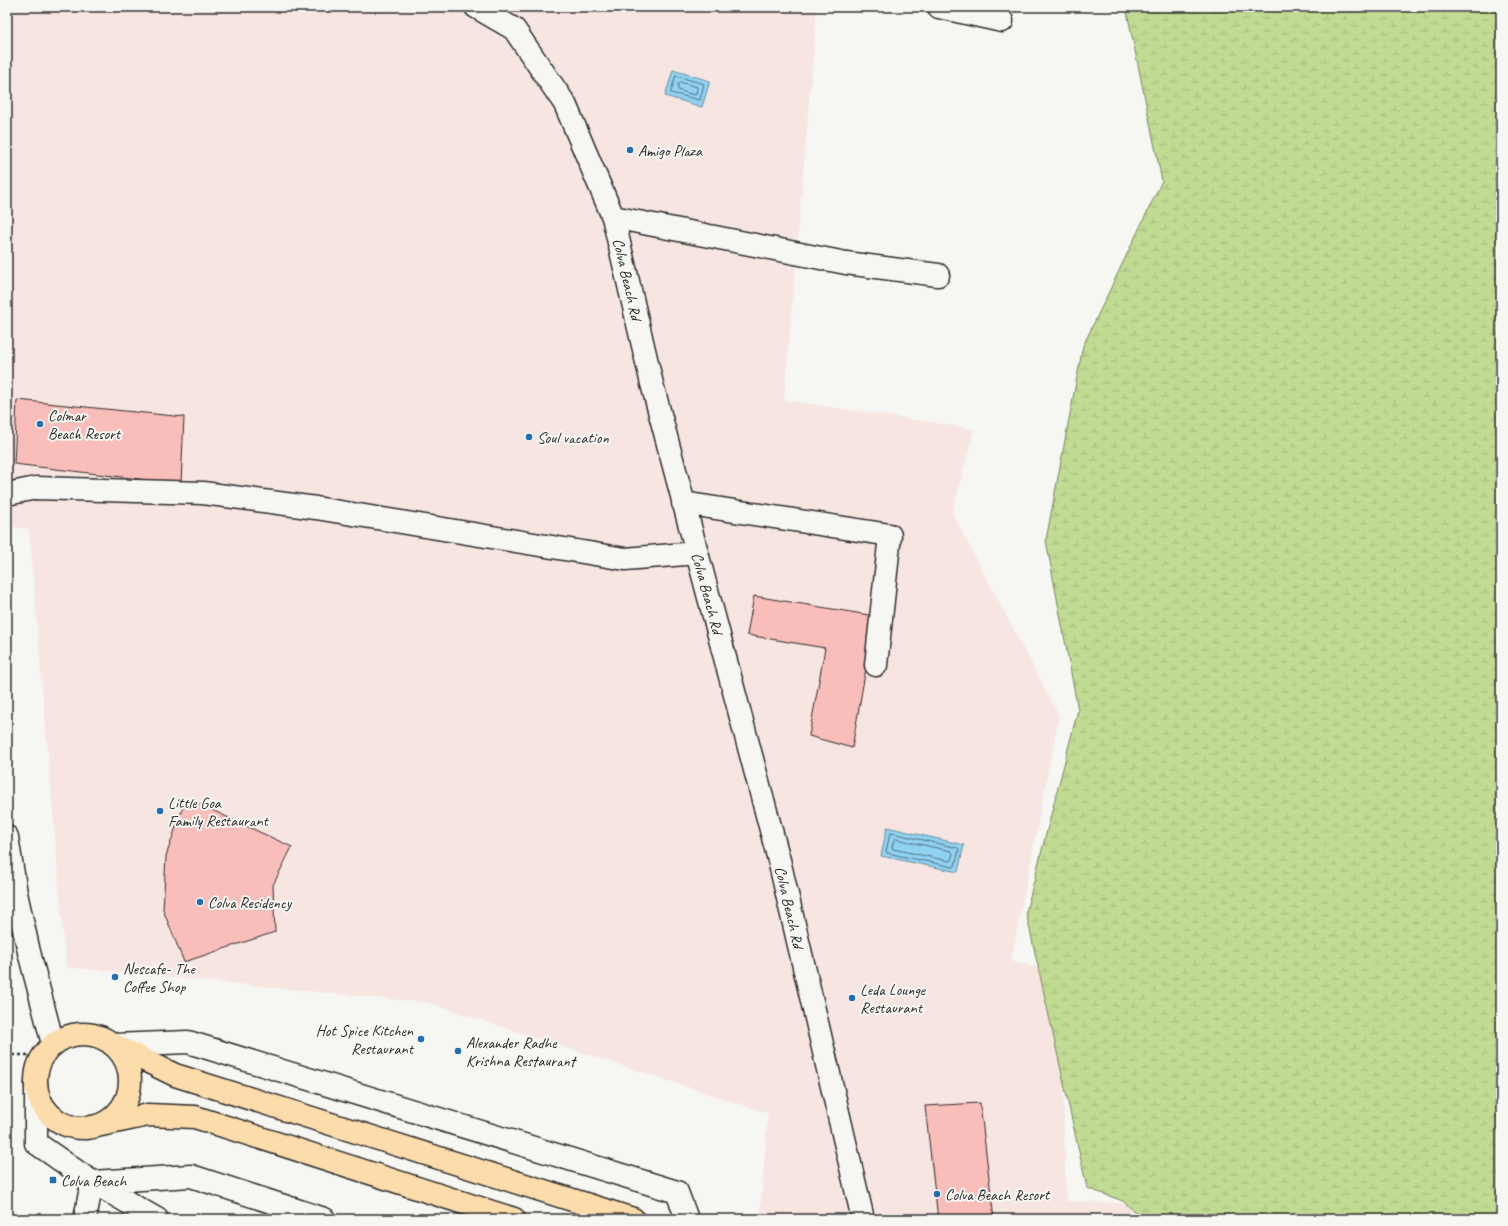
<svg xmlns="http://www.w3.org/2000/svg" width="1508" height="1226" font-family="Caveat,sans-serif">
	<style>
		.built { fill: #f7e5e1 }
		.wetland { fill: url(#wetland-marsh); stroke: #76835e }
		.water { fill: #90d2f2; stroke: #688fa2 }
		.lines { fill: none; stroke-linecap: round; stroke-linejoin: round }
		.shore { stroke: #536e7b; stroke-width: 1 }
		.building { fill: #fabeba; stroke: #2b2b2b }
		.minor-casing { stroke: #2b2b2b; stroke-width: 25 }
		.major-casing { stroke: #2b2b2b; stroke-width: 25 }
		.path { stroke: #2b2b2b; stroke-width: 2.5; stroke-dasharray: 3 3; stroke-linecap: butt }
		.minor { stroke: #f6f6f2; stroke-width: 22 }
		.major { stroke: #fddcac; stroke-width: 22 }
		.poi-dot { fill: #1f6fb2; stroke: #f6f6f2; stroke-width: 1.5 }
		.labels { text-anchor: middle; stroke-width: 4; stroke-linejoin: round; paint-order: stroke }
		.poi-label { font-size: 16px; fill: #2b2b2b; stroke: #f6f6f2; text-anchor: start }
		.street-label { font-size: 16px; fill: #2b2b2b; stroke: #f6f6f2 }
	</style>
	<defs>
		<pattern id="wetland-marsh" width="20" height="14" patternUnits="userSpaceOnUse"><rect width="20" height="14" fill="#c2db92"/><path d="M1 5h8M5 5V1M11 12h8M15 12V8" fill="none" stroke="#a7bc7e"/></pattern>
	</defs>
	<rect width="100%" height="100%" fill="#f6f6f2"/>
	<filter id="ink" filterUnits="userSpaceOnUse"><feTurbulence type="fractalNoise" baseFrequency=".025" numOctaves="2"/><feDisplacementMap in="SourceGraphic" scale="8" xChannelSelector="R" yChannelSelector="G"/><feConvolveMatrix kernelMatrix="1 2 1 2 8 2 1 2 1" color-interpolation-filters="sRGB"/></filter>
	<g filter="url(#ink)">
		<path class="built" d="M7 7H817L784 400 974 429 952 513 1059 716 1011 961 1060 973 1066 1201 1154 1205 1158 1219H760L768 1113 429 1003 66 967 29 529 7 526Z"/>
		<path class="wetland" d="M1126 7H1501V1219H1143L1123 1201 1087 1188 1026 912 1078 710 1046 540 1083 346 1162 181Z"/>
		<path class="water" d="M673 70 710 81 702 107 665 96Z
			M887 827 964 845 958 872 881 856Z"/>
		<g class="lines">
			<path class="shore" d="M676 76 704 84 700 100 671 93Z
				M680 82 697 87 696 94 694 95 678 90V84Z
				M892 833 958 848 959 850 955 866 953 867 887 853 886 851 890 834Z
				M896 839 951 851 953 853 951 860 949 861 893 849 892 848 894 840Z"/>
		</g>
		<path class="building" d="M17 400 184 417 181 484 14 464Z
			M754 596 875 616 852 748 809 736 825 648 747 635Z
			M186 798 292 847 273 885 275 932 184 962 163 910 166 856Z
			M980 1103 994 1219H938L925 1106Z"/>
		<g class="lines">
			<g class="minor-casing">
				<path id="minor" d="M476 7 514 29 565 104 613 217 652 384 779 860 863 1219
					M939 7 1002 21
					M613 217 846 263 938 275
					M7 494 36 488 203 493 316 508 625 559 697 553
					M683 503 890 535 876 665
					M7 837 16 893 29 952 53 1044
					M114 1045 188 1042 677 1192 687 1219
					M36 1084V1143L92 1182 191 1176 324 1219
					M85 1219 92 1182 157 1219"/>
			</g>
			<g class="major-casing">
				<path id="major" d="M36 1081a47 47 0 1 1 94 0a47 47 0 1 1-94 0Z
					M114 1045 175 1075 633 1219
					M87 1128 148 1115 195 1117 514 1219"/>
			</g>
			<path class="path" d="M7 1055H31"/>
			<use href="#minor" class="minor"/>
			<use href="#major" class="major"/>
		</g>
	</g>
	<g class="poi-dot">
		<circle cx="630" cy="150" r="4"/>
		<circle cx="40" cy="424" r="4"/>
		<circle cx="529" cy="437" r="4"/>
		<circle cx="160" cy="811" r="4"/>
		<circle cx="200" cy="902" r="4"/>
		<circle cx="115" cy="977" r="4"/>
		<circle cx="852" cy="998" r="4"/>
		<circle cx="421" cy="1039" r="4"/>
		<circle cx="458" cy="1051" r="4"/>
		<rect x="49" y="1176" width="8" height="8" rx="2"/>
		<circle cx="937" cy="1194" r="4"/>
	</g>
	<g class="labels">
		<g class="poi-label">
			<text x="638" y="156">Amigo Plaza</text>
			<text x="48" y="421">Colmar<tspan x="48" dy="18">Beach Resort</tspan></text>
			<text x="537" y="443">Soul vacation</text>
			<text x="168" y="808">Little Goa<tspan x="168" dy="18">Family Restaurant</tspan></text>
			<text x="208" y="908">Colva Residency</text>
			<text x="123" y="974">Nescafe- The<tspan x="123" dy="18">Coffee Shop</tspan></text>
			<text x="860" y="995">Leda Lounge<tspan x="860" dy="18">Restaurant</tspan></text>
			<text x="413" y="1036" text-anchor="end">Hot Spice Kitchen<tspan x="413" dy="18">Restaurant</tspan></text>
			<text x="466" y="1048">Alexander Radhe<tspan x="466" dy="18">Krishna Restaurant</tspan></text>
			<text x="61" y="1186">Colva Beach</text>
			<text x="945" y="1200">Colva Beach Resort</text>
		</g>
		<g class="street-label">
			<text transform="translate(628 279) rotate(77)" y="6">Colva Beach Rd</text>
			<text transform="translate(708 593) rotate(75)" y="6">Colva Beach Rd</text>
			<text transform="translate(790 907) rotate(77)" y="6">Colva Beach Rd</text>
		</g>
	</g>
	<rect width="1508" height="1226" fill="none" stroke="#f6f6f2" stroke-width="24"/>
	<rect x="12" y="12" width="1484" height="1202" fill="none" stroke="#2b2b2b" stroke-width="1.5" filter="url(#ink)"/>
</svg>
